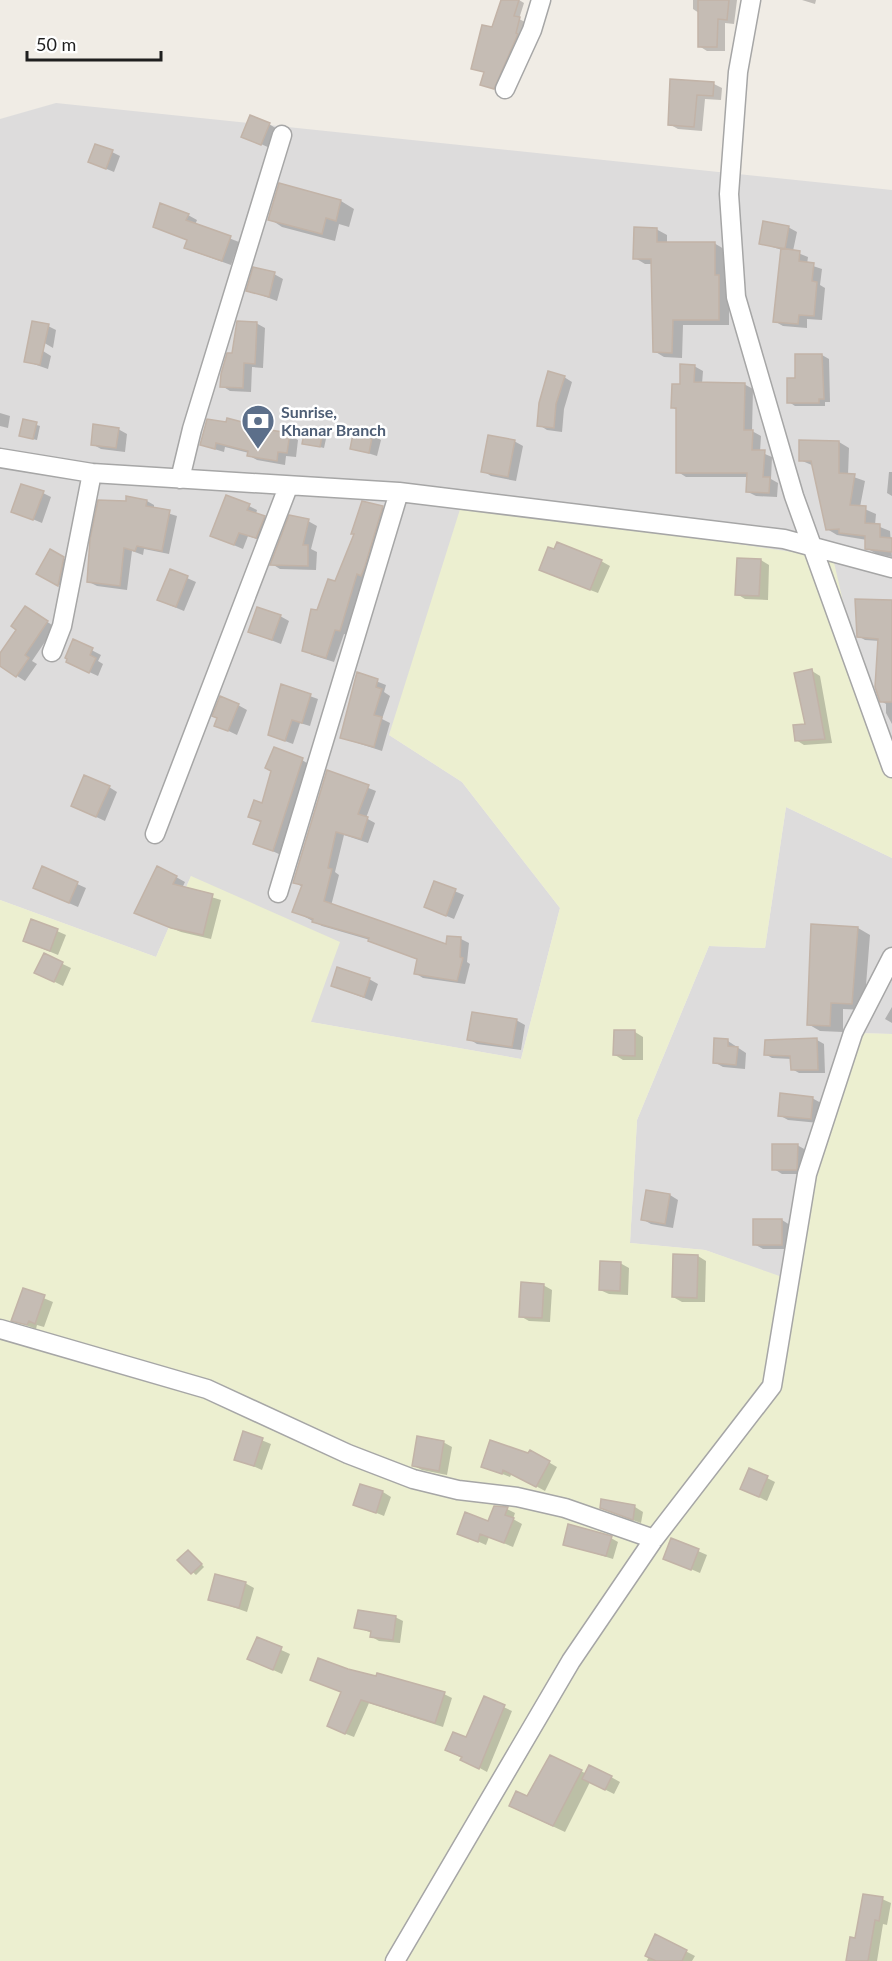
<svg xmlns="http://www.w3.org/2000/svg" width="892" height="1961" font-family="Lato,sans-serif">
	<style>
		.residential { fill: #dddcdc }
		.farmland { fill: #ecefd0 }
		.shadow { fill: #0003 }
		.building { fill: #c5bcb4; stroke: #c2b3a7; stroke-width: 1.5 }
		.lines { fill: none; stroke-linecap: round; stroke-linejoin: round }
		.street-casing { stroke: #a6a6a6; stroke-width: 21 }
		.street { stroke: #fff; stroke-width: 18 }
		.labels { text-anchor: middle; stroke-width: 5; stroke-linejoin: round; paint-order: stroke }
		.service-label { font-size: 16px; font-weight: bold; fill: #4e5e75; stroke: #fff; text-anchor: start }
	</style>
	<rect width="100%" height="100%" fill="#f0ece5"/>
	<path class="residential" d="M56 103 892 190V768L389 735 462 782 560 908 521 1059 311 1022 191 876 156 957 0 900V119Z
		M786 807 892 858V1034L853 1033 791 1281 705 1250 630 1243 637 1120 709 946 765 948Z"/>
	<path class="farmland" d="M462 503 833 558 864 693 892 768V858L786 807 765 948 709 946 637 1120 630 1243 705 1250 791 1280 807 1174 853 1033 892 1034V1961H0V900L156 957 191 876 340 942 311 1022 521 1059 560 908 462 782 389 735Z"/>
	<path class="shadow" d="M502 0H519L524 3 519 19 525 22 500 91 482 84 485 73 473 68 494 29Z
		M693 0H737L734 24 725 23V51H707L699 46V13L693 9Z
		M802 0H816L815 4Z
		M672 80 714 84 722 88 721 100 705 99 702 131 678 129 669 124Z
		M269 124 277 129 270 148 243 136Z
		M112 152 120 156 114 172 90 162Z
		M280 185 341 201 354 209 349 227 339 224 335 241 282 227 270 219Z
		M188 215 197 220 195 225 239 242 231 265 195 252 186 247 189 241 155 227Z
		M788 227 797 232 793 251 808 257 807 264 822 269 820 285 825 288 822 320 807 319V328L783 326 774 321 782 250 760 243Z
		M656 229 667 235V244L714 243 724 249 725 280 729 282V325H683L682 358 664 357 654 351 653 264H645L635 258Z
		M274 274 283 279 277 301 248 290Z
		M256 323 265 328 263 368 252 367 251 392 230 391 222 386 233 355Z
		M48 326 56 330 53 348 31 335Z
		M43 351 51 356 48 369 25 361Z
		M797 355H822L829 359 830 402H825V406H795L789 402 797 379Z
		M694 366 703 371 702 384H744L753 389 752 431 761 436 760 452 772 457 771 479 778 483 777 497 756 496 748 492V477H686L678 472V410L673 408 681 386Z
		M564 377 572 382 564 409 562 432 547 430 539 425Z
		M0 413 10 416 8 428 0 426Z
		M24 421 40 426 37 440 24 437Z
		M249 425 257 430 290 435 298 440 296 457 286 456 285 465 257 460 248 455 249 453 225 447 224 452 201 445Z
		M118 429 127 434 125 452 101 449 92 444Z
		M306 429 327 434 324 448 304 443Z
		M372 435 381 440 377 456 352 448Z
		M514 441 523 446 516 481 491 476 483 471Z
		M839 442 849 448 848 475 865 481 860 507 876 514 875 525 890 531 892 557 877 554 866 548 867 540 837 535 827 529 814 466 800 460Z
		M889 472H892V496L887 493Z
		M43 493 51 497 42 523 13 511Z
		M147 501 154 505V509L177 516 169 554 144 549 143 555 132 551 127 590 97 586 89 582Z
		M249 506 257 510 256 514 273 522 265 542 248 536 243 549 212 536Z
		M382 507 391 512 348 635 344 634 334 662 312 655 304 650 318 612Z
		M308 521 317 526 311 549 317 552 316 570 280 569 272 564Z
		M50 551 72 563 67 589 38 573Z
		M761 560 769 565 768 600 745 599 737 594Z
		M601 561 610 566 598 593 549 574Z
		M171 571 196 582 184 611 167 604Z
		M892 602V724L886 713V704L881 701 880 641 865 640 858 636Z
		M34 613 55 627 32 661 37 664 25 681 0 665V655Z
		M280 616 289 621 281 644 250 632Z
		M74 641 101 655 98 661 103 664 98 676 76 666Z
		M812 671 820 676 832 743 804 745 796 740 807 725Z
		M358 674 386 685 384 692 390 696 382 719 390 723 382 751 342 738Z
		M282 686 318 699 310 726 300 723 293 744 277 738Z
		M238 705 247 710 237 735 216 725Z
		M302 760 310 765 281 855 255 843 262 823 250 817Z
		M328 772 376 791 366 818 375 823 368 843 344 835 335 872 339 875 331 906 447 946 461 939 469 943 467 962 470 964 465 984 423 978 415 973 419 960 370 940 322 926 294 911 302 887 295 882Z
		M109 787 117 792 105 821 73 806Z
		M42 868 86 888 78 907 43 892Z
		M176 877 185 882 182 888 221 900 211 939 181 932 144 917Z
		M435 883 464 895 454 919 425 907Z
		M858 928 870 935 864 1010 843 1009V1032L820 1031 808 1024Z
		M57 931 66 935 58 955 24 941Z
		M44 955 71 968 63 986 45 977Z
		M369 979 378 984 372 1001 333 986Z
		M892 1007V1023L885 1019Z
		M516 1020 525 1025 521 1050 477 1044 469 1039Z
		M635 1032 643 1037V1060H623L615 1055Z
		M817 1040 824 1044 825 1073H799L792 1069V1059L772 1058 765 1054Z
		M728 1041 746 1053 745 1069 723 1067 714 1062Z
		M812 1098 821 1103 819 1123 788 1120 779 1115Z
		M797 1145 806 1150 805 1174H782L774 1169Z
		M670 1195 678 1200 673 1228 651 1224 642 1219Z
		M782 1220 790 1225V1249H763L754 1244Z
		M698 1256 706 1261 705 1302H682L673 1297Z
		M620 1263 629 1268 628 1295 609 1294 600 1290Z
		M543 1285 552 1290 550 1322 529 1321 520 1316Z
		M24 1290 53 1302 44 1327 37 1325 36 1329 13 1320Z
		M244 1433 271 1444 262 1470 236 1459Z
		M443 1442 452 1447 447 1475 422 1470 414 1466Z
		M531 1452 557 1467 545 1491 512 1473 510 1477 483 1466Z
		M767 1478 775 1482 767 1501 750 1493Z
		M383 1492 391 1497 384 1516 355 1504Z
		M602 1501 635 1507 643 1512 641 1523 610 1512 601 1507Z
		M507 1509 515 1513 513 1519 522 1524 513 1547 489 1537 486 1545 459 1533 489 1523Z
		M611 1538 618 1542 613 1559 565 1544Z
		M698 1551 707 1555 700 1573 665 1558Z
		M192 1554 204 1567 196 1575 179 1560Z
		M245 1583 254 1588 247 1612 210 1599Z
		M395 1617 403 1621 400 1643 379 1641 372 1637V1633L356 1627Z
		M257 1639 290 1654 282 1674 249 1659Z
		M348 1671 444 1694 452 1698 443 1727 369 1703 354 1737 336 1730 343 1693 312 1679Z
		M484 1698 512 1711 487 1772 447 1750 467 1739Z
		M550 1757 587 1774 611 1777 620 1782 614 1794 590 1782 565 1832 522 1812Z
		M882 1899 891 1903 887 1925 883 1924 877 1961H852L856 1940Z
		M656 1936 695 1956 692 1961H647Z"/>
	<path class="building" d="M501 0H519L514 16 520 17 516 33 518 34 494 89 480 85 484 72 471 69 482 25 492 27Z
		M698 0H729L727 20 718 19 717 47H698Z
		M670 79 714 82 713 96 697 95 694 127 668 125Z
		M250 115 270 123 261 145 241 137Z
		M95 144 113 150 106 169 88 162Z
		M279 183 341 200 336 221 326 218 322 234 268 220Z
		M160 203 189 214 186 220 231 236 222 261 184 248 187 240 153 227Z
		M763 221 789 226 785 249 759 244Z
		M634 227 657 228V242H715V275H719V320H673L672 353 653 352 651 259H633Z
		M781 248 800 251 799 261 814 263 812 281 817 282 814 316 799 315 798 324 773 322Z
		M253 267 275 272 269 297 246 291Z
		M32 321 49 324 40 365 24 362Z
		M237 321 257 322 255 364 244 363 243 388 220 387 221 374 227 353H232Z
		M795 354H822L824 399H819V403H787V378H795Z
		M680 364 695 365 694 382 745 383 744 430H753L752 450H765L763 477H770L769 493 746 492 747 473H676V408H671L672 384H680Z
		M548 371 565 376 556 404 554 428 537 426 539 403Z
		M227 418 250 424 249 427 290 433 287 453 278 452 277 461 247 456 248 451 216 443 215 449 200 445 207 419 226 422Z
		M23 419 37 422 33 439 19 436Z
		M93 424 119 428 116 448 91 445Z
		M305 428 323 431 320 447 302 444Z
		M354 429 373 433 369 453 350 449Z
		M488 435 515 440 508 477 481 472Z
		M799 440 839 441V473L855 474 850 505 866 506 865 523 880 524V537L892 538V552L865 549V536L839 533V529L826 530 811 461H799Z
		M21 484 44 491 33 520 11 512Z
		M226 495 250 504 247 510 265 516 256 538 239 533 234 545 210 536Z
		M126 496 147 500 146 506 170 510 162 551 137 546 135 551 124 548 120 586 87 582 90 539 98 500 126 501Z
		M362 501 383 506 365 566 361 576 357 574 340 631 335 630 326 658 302 651 311 609 317 610 328 579 335 581 354 534H351Z
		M289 515 309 519 303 545H308V566L270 565Z
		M557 542 602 560 590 590 539 570 548 547 554 549Z
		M50 549 64 557 58 586 36 574Z
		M737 558 761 559 759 596 735 595Z
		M170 569 188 576 176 607 157 600Z
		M855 599 892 600V702H880L875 687 878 639 857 637Z
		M25 606 48 621 25 655 29 658 16 677 0 666V653L16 630 11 626Z
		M257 607 281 615 272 640 248 632Z
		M73 639 93 648 90 655 96 658 89 673 66 662 67 659 65 658Z
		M812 669 825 739 795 741 793 725 805 724 794 673Z
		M357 672 378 679 376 687 382 689 374 715 382 717 374 747 340 738Z
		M281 684 311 694 302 723 292 720 285 741 268 735Z
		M220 696 239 704 228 731 214 726 217 718 212 716Z
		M274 747 303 758 273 851 253 844 261 821 248 817 254 800 262 803 271 771 265 768Z
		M327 770 369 785 358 814 368 817 361 839 336 832 328 868 332 869 324 901 446 944 447 936 461 937 460 957 463 958 457 981 414 974 417 959 368 941 369 938 312 922 313 919 292 912 302 885 293 883Z
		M84 775 110 786 96 817 71 806Z
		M42 866 78 882 69 903 33 888Z
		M157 866 177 876 173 884 213 894 203 935 171 928 134 913Z
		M434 881 456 889 446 916 424 907Z
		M31 919 58 929 50 951 23 941Z
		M811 924 858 927 852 1004 831 1003 830 1026 807 1025Z
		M44 953 63 962 54 982 34 973Z
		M337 967 370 978 364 997 331 986Z
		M472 1012 517 1019 512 1047 467 1040Z
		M614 1030H635V1056L613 1055Z
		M714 1038 728 1039V1046L738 1047 736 1065 713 1063Z
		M817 1038 818 1070H791L790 1056 764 1055 765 1040Z
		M780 1093 813 1097 811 1119 778 1116Z
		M772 1144H798L797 1170H772Z
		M646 1190 670 1194 665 1224 641 1220Z
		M753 1219H782V1245H753Z
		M673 1254 698 1255 697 1298 672 1297Z
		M600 1261 621 1262 620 1291 599 1290Z
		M521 1282 544 1284 542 1318 519 1317Z
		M23 1288 45 1295 35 1324 29 1321 27 1325 11 1321Z
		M243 1431 263 1438 254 1466 234 1460Z
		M417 1436 444 1441 439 1471 412 1466Z
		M490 1440 528 1453 530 1450 550 1461 536 1487 503 1470 502 1474 481 1467Z
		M749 1468 768 1476 759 1497 740 1489Z
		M360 1484 383 1491 376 1513 353 1505Z
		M601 1499 635 1505 633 1520 600 1508Z
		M494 1506 508 1507 505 1515 514 1518 504 1543 480 1534 478 1542 457 1534 465 1512 488 1521Z
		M568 1524 612 1536 606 1556 563 1545Z
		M671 1538 699 1549 691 1570 663 1559Z
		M188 1550 202 1564 191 1574 177 1560Z
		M215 1574 246 1582 239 1608 208 1600Z
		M358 1610 396 1616 393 1640 370 1637 371 1631 354 1628Z
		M257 1637 282 1647 273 1670 247 1659Z
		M318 1658 348 1669 376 1676 377 1673 445 1692 435 1723 361 1700 345 1734 327 1726 341 1692 310 1680Z
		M484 1696 505 1705 479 1769 460 1760 462 1757 445 1750 453 1732 466 1737Z
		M550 1755 582 1770 553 1826 509 1806 516 1791 527 1796Z
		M589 1765 612 1776 605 1790 582 1779Z
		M863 1894 883 1897 879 1921 875 1920 868 1961H846L850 1937 855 1938Z
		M655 1934 687 1950 682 1961H656L645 1956Z"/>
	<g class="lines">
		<g class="street-casing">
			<path id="street" d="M751 0 738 72 729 194 736 297 794 496 892 768
				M505 89 532 30 541 0
				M0 458 92 473 399 492 784 539 892 568
				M180 479 192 429 282 135
				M52 652 62 626 92 473
				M155 834 288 487
				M278 893 399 492
				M0 1329 207 1389 348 1454 413 1479 458 1490 517 1497 565 1508 654 1539
				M395 1961 571 1661 654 1539 772 1386 807 1174 853 1033 892 957"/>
		</g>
		<use href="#street" class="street"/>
	</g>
	<defs>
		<g id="bank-pin" transform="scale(1.725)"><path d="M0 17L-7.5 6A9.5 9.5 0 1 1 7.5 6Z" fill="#5c6f8a" stroke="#fff"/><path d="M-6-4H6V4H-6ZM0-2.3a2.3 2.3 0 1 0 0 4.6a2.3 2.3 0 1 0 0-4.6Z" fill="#fff"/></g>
	</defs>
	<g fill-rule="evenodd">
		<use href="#bank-pin" x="258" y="421"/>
	</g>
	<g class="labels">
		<g class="service-label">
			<text x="281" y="418">Sunrise,<tspan x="281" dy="18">Khanar Branch</tspan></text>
		</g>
	</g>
	<path d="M27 51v9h134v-9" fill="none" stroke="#1f1f1f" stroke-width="3"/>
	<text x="36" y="51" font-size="18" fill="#1f1f1f" stroke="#ffffff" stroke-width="4.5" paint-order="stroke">50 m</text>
</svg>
